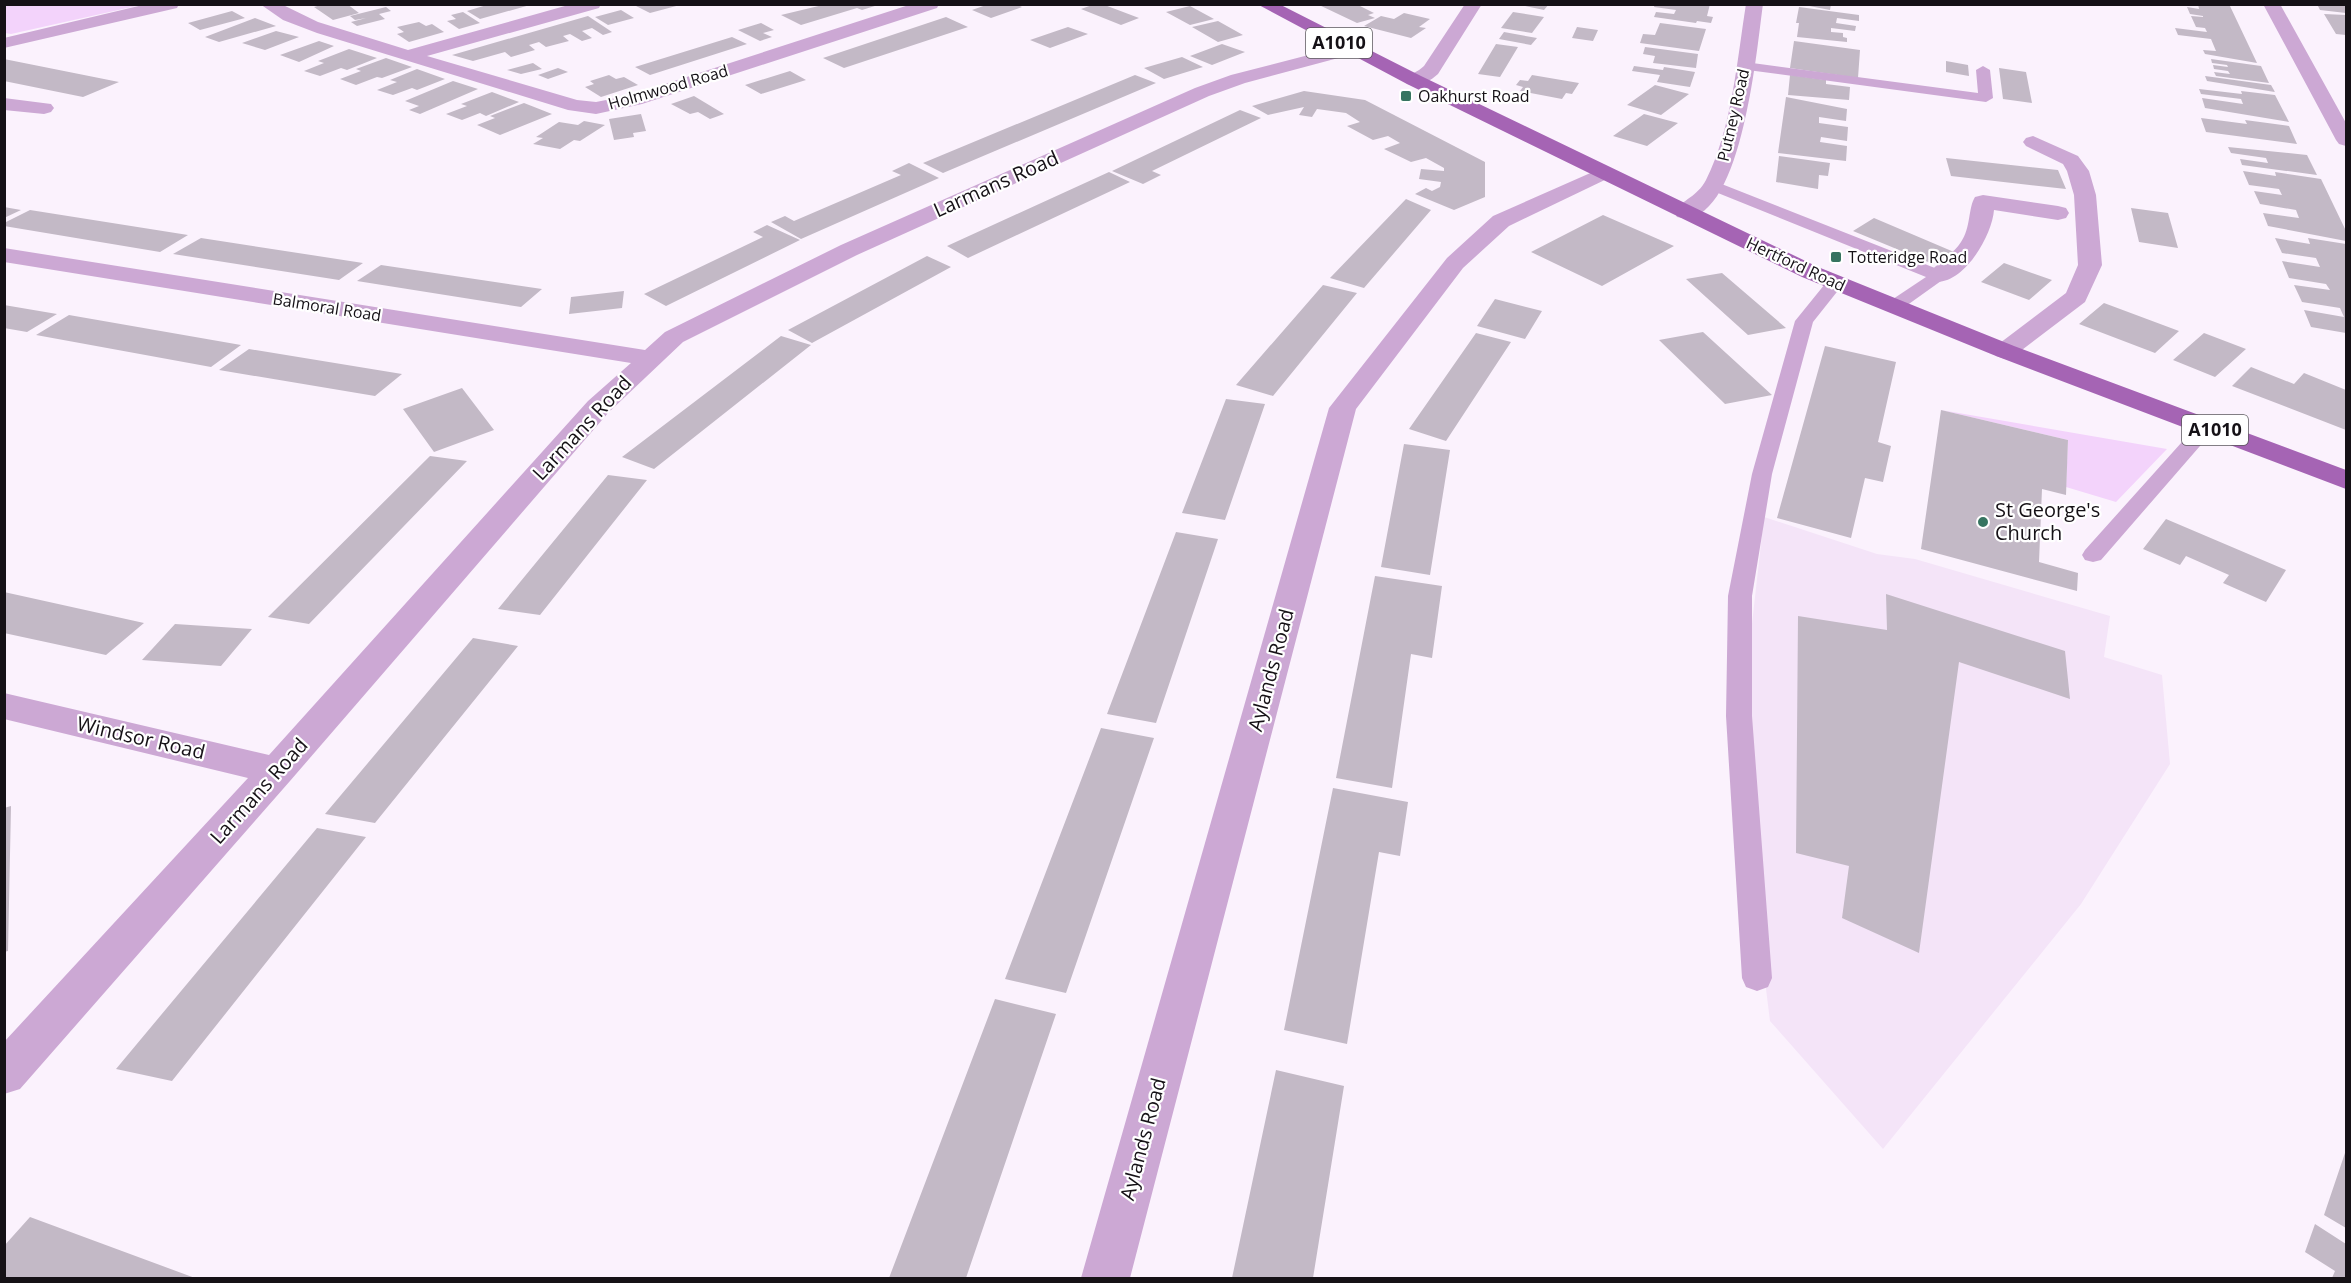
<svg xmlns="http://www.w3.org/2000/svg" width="2351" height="1283" font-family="'Open Sans',sans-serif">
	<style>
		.built { fill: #f4e4f8 }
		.green { fill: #f3d3fb }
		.building { fill: #c3b9c6 }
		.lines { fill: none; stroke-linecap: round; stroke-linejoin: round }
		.service { fill: #cca8d4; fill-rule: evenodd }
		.minor { fill: #cca8d4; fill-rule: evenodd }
		.primary { fill: #a564b4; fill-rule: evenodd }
		.poi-dot { fill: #367460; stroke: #fff; stroke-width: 2 }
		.labels { text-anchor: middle; stroke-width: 4.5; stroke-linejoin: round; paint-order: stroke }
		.far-street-label { font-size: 16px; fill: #151116; stroke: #fff }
		.far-poi-label { font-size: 16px; fill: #151116; stroke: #fff; text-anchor: start }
		.shield { fill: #fff; stroke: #5b585c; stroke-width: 1.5 }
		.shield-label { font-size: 18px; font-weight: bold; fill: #151116 }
		.street-label { font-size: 20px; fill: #151116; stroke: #fff }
		.poi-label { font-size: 20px; fill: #151116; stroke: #fff; text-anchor: start }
	</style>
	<rect width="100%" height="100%" fill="#fbf2fd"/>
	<path class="built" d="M1764 517 1877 554 1915 559 2110 616 2104 657 2162 675 2170 764 2081 904 1883 1149 1770 1021 1737 757Z"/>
	<path class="green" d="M4 5 5 4 141 5 11 34 5 33Z
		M1941 410 2167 449 2116 502 2066 487 2068 440Z"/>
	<path class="building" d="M324 4H347L359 13 333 20 314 7Z
		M490 4H530V5L480 19 467 11Z
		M640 4H680V5L650 13 636 6Z
		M827 4H878V5L862 10 857 8 801 25 781 15Z
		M989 4H1015L1022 7 991 18 972 10Z
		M1095 4H1102L1139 18 1121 25 1081 9Z
		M1317 4H1356L1374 13 1368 15 1375 18 1357 23Z
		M1516 4H1549L1544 10Z
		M1655 4H1710L1707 16 1713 17 1711 23 1697 21 1696 23 1654 17 1656 12 1674 14 1676 10 1654 7Z
		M1799 4H1831L1830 10Z
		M2198 4H2229L2257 63 2205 54 2203 50 2216 51 2211 39 2178 35 2175 28 2207 32 2205 28 2196 27 2191 16 2203 17V16L2190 14 2187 7 2199 9Z
		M2317 4H2346V13L2320 10Z
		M1190 6 1214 19 1190 25 1166 12Z
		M386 7 391 11 379 14 385 19 357 26 351 22 366 18 355 20 350 16Z
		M1799 7 1859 15V21L1837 18 1836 23 1856 26 1855 31 1831 28V32L1843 33V37L1847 38V42L1797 37 1799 23H1796Z
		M621 10 634 18 608 25 595 17Z
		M232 11 245 18 200 30 188 23Z
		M463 12 480 23 459 29 447 21 456 19 451 15Z
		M1513 12 1544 17 1532 33 1501 28Z
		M1404 13 1430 19 1419 27 1426 28 1411 38 1364 26 1381 16 1394 19Z
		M2324 14 2346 15V35L2336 34Z
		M588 16 612 32 603 35 592 28 582 31 592 38 582 41 570 34 563 36 569 41 546 47 539 42 529 45 535 50 511 57 505 52 473 61 452 55Z
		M946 17 968 27 844 68 823 58Z
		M255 18 276 26 219 42 205 37Z
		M1218 21 1243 35 1218 42 1192 27Z
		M419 22 426 26 432 24 444 32 409 42 397 34 404 32 397 27Z
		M761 23 774 30 763 33 772 37 760 41 738 30Z
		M1660 23 1706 29 1699 51 1640 43 1643 34 1655 35Z
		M1068 27 1088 34 1050 48 1030 40Z
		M1577 27 1598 30 1593 41 1572 38Z
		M276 31 299 37 265 50 242 43Z
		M1504 32 1537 38 1531 45 1499 39Z
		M732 37 747 44 650 75 635 67Z
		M319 41 334 46 299 62 280 55Z
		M1794 41 1860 50 1858 78 1790 68Z
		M1222 44 1245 52 1212 65 1190 56Z
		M1496 44 1518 47 1500 77 1478 74Z
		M1645 47 1698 54 1696 68 1653 63 1655 56 1643 54Z
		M349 49 377 58 347 70 341 68 320 76 304 71 324 63 318 61Z
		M1182 57 1203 67 1164 79 1144 68Z
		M386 58 412 67 382 78 377 77 356 85 340 79 361 71 356 69Z
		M4 59 119 82 83 97 4 81Z
		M2211 59 2261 66 2269 83 2216 76 2214 72 2230 74 2228 71 2214 69 2213 65 2228 67 2227 65 2212 63Z
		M1946 61 1968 65 1969 76 1946 72Z
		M533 63 542 69 521 74 507 70Z
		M1634 66 1663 70 1664 67 1695 72 1690 87 1657 82 1660 75 1632 71Z
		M558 68 568 72 548 79 538 75Z
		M1999 68 2026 72 2032 103 2003 99Z
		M417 69 445 79 417 90 412 88 393 95 377 90 397 82 390 80Z
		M790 71 806 80 761 94 745 85Z
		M609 75 616 79 624 77 638 85 601 97 585 87 594 84 590 81Z
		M1135 75 1156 83 943 173 923 163Z
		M1532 75 1579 83 1572 94 1566 93 1562 99 1520 91 1523 87 1516 85 1520 80 1528 81Z
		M1790 75 1826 80V84L1850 87 1849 100 1788 95Z
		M2205 76 2271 85 2275 92 2207 81Z
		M453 81 478 89 420 114 409 110 419 106 405 101Z
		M1655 85 1689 94 1661 115 1627 105Z
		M2199 89 2242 94 2241 91 2275 95 2289 122 2205 108 2202 98 2243 104 2241 99 2201 94Z
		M1304 91 1365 100 1485 162V197L1454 210 1415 194 1426 188 1432 191 1440 187 1441 182 1419 179 1421 169 1444 171V168L1426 158 1411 162 1384 149 1400 143 1388 136 1373 140 1347 126 1360 122 1346 113 1317 109 1312 117 1299 115 1304 107 1268 115 1252 106Z
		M492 92 519 102 486 116 480 113 462 120 446 114 467 106 461 104Z
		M694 96 724 114 710 119 698 112 690 114 671 104Z
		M1786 97 1847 109 1846 121 1819 117V123L1848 127 1847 141 1821 137 1820 142 1847 146 1846 161 1778 153Z
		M524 103 552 114 500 135 477 125 495 118 490 116Z
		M1240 110 1261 118 1152 171 1161 175 1143 184 1112 171Z
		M641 114 646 131 633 133 634 137 614 140 609 119Z
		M1644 114 1678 123 1647 146 1613 136Z
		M2201 118 2247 124 2245 120 2289 126 2297 144 2206 132Z
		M584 121 605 125 580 141 574 140 560 149 533 144 543 138 536 137 559 122 578 125Z
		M2228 147 2307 155 2317 175 2242 165 2240 159 2268 163 2266 158 2231 153Z
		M1779 156 1830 163 1828 176 1819 175 1818 189 1776 182Z
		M1946 158 2058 170 2066 189 1951 176Z
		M909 163 939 178 801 239 771 222 785 216 794 221 901 175 892 171Z
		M2243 171 2276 176 2275 172 2321 179 2346 231V241L2268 226 2263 213 2299 218 2296 210 2260 204 2254 191 2282 195 2279 189 2249 185Z
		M1109 172 1130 182 968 258 947 246Z
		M1406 199 1431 210 1364 288 1330 278Z
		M4 207 21 210 4 218Z
		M2131 208 2168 213 2178 248 2139 242Z
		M30 210 188 235 160 252 4 226V223Z
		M1603 215 1674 246 1602 286 1531 252Z
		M1874 218 1954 252 1933 264 1853 231Z
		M767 225 800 240 666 306 644 294 763 237 753 232Z
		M201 238 363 263 339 280 173 254Z
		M2275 238 2310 244 2308 238 2346 244V333L2311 327 2304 310 2344 317 2340 308 2302 302 2294 285 2330 290 2326 284 2289 278 2282 261 2320 267 2316 258 2282 253Z
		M927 256 951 267 812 343 788 330Z
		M2004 263 2052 280 2029 300 1981 282Z
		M381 265 542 289 521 307 357 281Z
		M1722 273 1786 328 1748 335 1686 279Z
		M1323 285 1357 293 1273 396 1236 385Z
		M624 291 622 308 569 314 571 297Z
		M1495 299 1542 311 1525 339 1477 326Z
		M2104 303 2179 331 2155 353 2079 324Z
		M4 305 57 314 27 332 4 328Z
		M69 315 241 345 211 367 36 335Z
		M1703 332 1772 395 1725 404 1659 340Z
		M1476 333 1511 342 1446 441 1409 429Z
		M2204 333 2246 349 2215 377 2173 360Z
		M781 336 811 345 654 469 622 457Z
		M1825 346 1896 362 1878 442 1891 446 1883 482 1865 478 1851 538 1777 518Z
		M249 349 402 374 375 396 219 370Z
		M2251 367 2294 384 2304 373 2346 390V430L2232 386Z
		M462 388 494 430 434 452 403 409Z
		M1226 399 1265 404 1225 520 1182 513Z
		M1941 410 2068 440 2066 495 2042 489 2039 562 2078 573 2077 591 1921 549Z
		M1404 444 1450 450 1430 575 1381 567Z
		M430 456 467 461 309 624 268 617Z
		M608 475 647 480 540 615 498 609Z
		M2166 519 2286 570 2266 602 2223 583 2229 575 2186 556 2180 565 2143 549Z
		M1176 532 1218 539 1156 723 1107 714Z
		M1375 576 1442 586 1432 658 1411 654 1392 788 1336 778Z
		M4 592 144 623 106 655 4 633Z
		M1886 594 2065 651 2070 699 1959 662 1919 953 1842 918 1849 866 1796 853 1798 616 1887 630Z
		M175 624 252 629 221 666 142 660Z
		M473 638 518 646 375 823 325 814Z
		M1101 728 1154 738 1066 993 1005 979Z
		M1333 788 1408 802 1400 856 1379 852 1347 1044 1284 1030Z
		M11 806 8 951 4 952V808Z
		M317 828 366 837 172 1081 116 1069Z
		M995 999 1056 1014 966 1278H889Z
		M1276 1070 1344 1086 1313 1278H1232Z
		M2346 1150V1228L2324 1215Z
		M30 1217 195 1278H4V1246Z
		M2315 1224 2346 1244V1278H2332L2335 1271 2305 1252Z"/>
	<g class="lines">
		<path class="service" d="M1745 62 1978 93 1976 70 1983 66 1990 70 1993 98 1986 102 1740 69 1738 66 1740 63Z
			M1714 181 1945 272 1948 276 1899 311H1887L1884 307 1887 303 1926 277 1708 189 1706 186Z
			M1835 278 1841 279 1844 283 1813 322 1772 474 1752 596V716L1772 978 1768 987 1757 991 1746 987 1742 978 1726 716 1728 596 1752 474 1795 321 1829 279Z
			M2206 421 2213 423 2216 427 2213 431 2101 560 2093 562 2085 560 2082 555 2085 550 2199 423Z"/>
		<path class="minor" d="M147 4H179L177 8 4 48V38Z
			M260 4H281L318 22 408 50 572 4H601L599 8 427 56 577 100 596 102 631 95 912 4H939L937 8 642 104 596 114 568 110 317 33 283 20Z
			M1465 4H1482L1438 74C1429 82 1419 87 1407 84L1405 80C1409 74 1418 72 1424 66Z
			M1746 4H1763C1757 45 1742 233 1677 217L1674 212C1683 199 1697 197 1706 180 1732 129 1737 60 1746 4Z
			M2263 4H2280L2346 123V146L2339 144 2336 140Z
			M1351 44 1357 45 1360 49 1357 53 1245 83 1209 96 857 255 683 342 608 413 290 781 20 1089 4 1094V1042L248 778 4 719V693L269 755 588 401 631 363 4 262V248L645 350 665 332 841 245 1195 88 1231 75Z
			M4 98 51 104 54 108 51 112 44 114 4 110Z
			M2033 136 2078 156 2089 171 2096 195 2102 265 2085 302 2014 356 2005 359 1996 356 1992 351 1996 346 2066 293 2078 265 2074 195 2067 171 2063 164 2026 146 2023 142 2026 138Z
			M1604 167 1611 169 1615 173 1611 177 1509 226 1463 268 1356 409 1130 1278H1081L1329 408 1447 258 1493 216Z
			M1983 195 2058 206 2066 208 2069 213 2066 218 2058 220 1994 210C1992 237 1961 289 1931 281L1927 276C1936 263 1952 256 1961 242 1971 228 1968 208 1975 197Z"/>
		<path class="primary" d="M1257 4H1279L1421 76 1818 267 2014 346 2346 470V489L1996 356 1802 277 1407 84Z"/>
	</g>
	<g class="poi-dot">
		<rect x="1400" y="90" width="12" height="12" rx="3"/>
		<rect x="1830" y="251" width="12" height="12" rx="3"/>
		<circle cx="1983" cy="522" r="6"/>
	</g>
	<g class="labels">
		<g class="far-street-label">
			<text transform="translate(668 87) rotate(-16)" y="6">Holmwood Road</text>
			<text transform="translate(1733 115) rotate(-77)" y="6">Putney Road</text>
			<text transform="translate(1796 264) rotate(25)" y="6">Hertford Road</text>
			<text transform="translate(327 307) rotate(9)" y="6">Balmoral Road</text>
		</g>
		<g class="far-poi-label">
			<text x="1418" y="102">Oakhurst Road</text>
			<text x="1848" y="263">Totteridge Road</text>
		</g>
		<g class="shield">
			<rect x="1306" y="28" width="66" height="30" rx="4.5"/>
			<rect x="2182" y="415" width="66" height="30" rx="4.5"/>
		</g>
		<g class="shield-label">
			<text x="1339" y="49">A1010</text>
			<text x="2215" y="436">A1010</text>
		</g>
		<g class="street-label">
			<text transform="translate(996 184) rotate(-24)" y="7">Larmans Road</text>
			<text transform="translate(582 428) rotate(-47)" y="7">Larmans Road</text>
			<text transform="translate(1271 670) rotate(-75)" y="7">Aylands Road</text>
			<text transform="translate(141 738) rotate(13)" y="7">Windsor Road</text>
			<text transform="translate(259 791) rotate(-48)" y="7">Larmans Road</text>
			<text transform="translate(1143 1139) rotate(-75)" y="7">Aylands Road</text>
		</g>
		<g class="poi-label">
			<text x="1995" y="517">St George's<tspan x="1995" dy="23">Church</tspan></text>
		</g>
	</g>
	<rect width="2351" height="1283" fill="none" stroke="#151116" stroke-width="12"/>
</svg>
